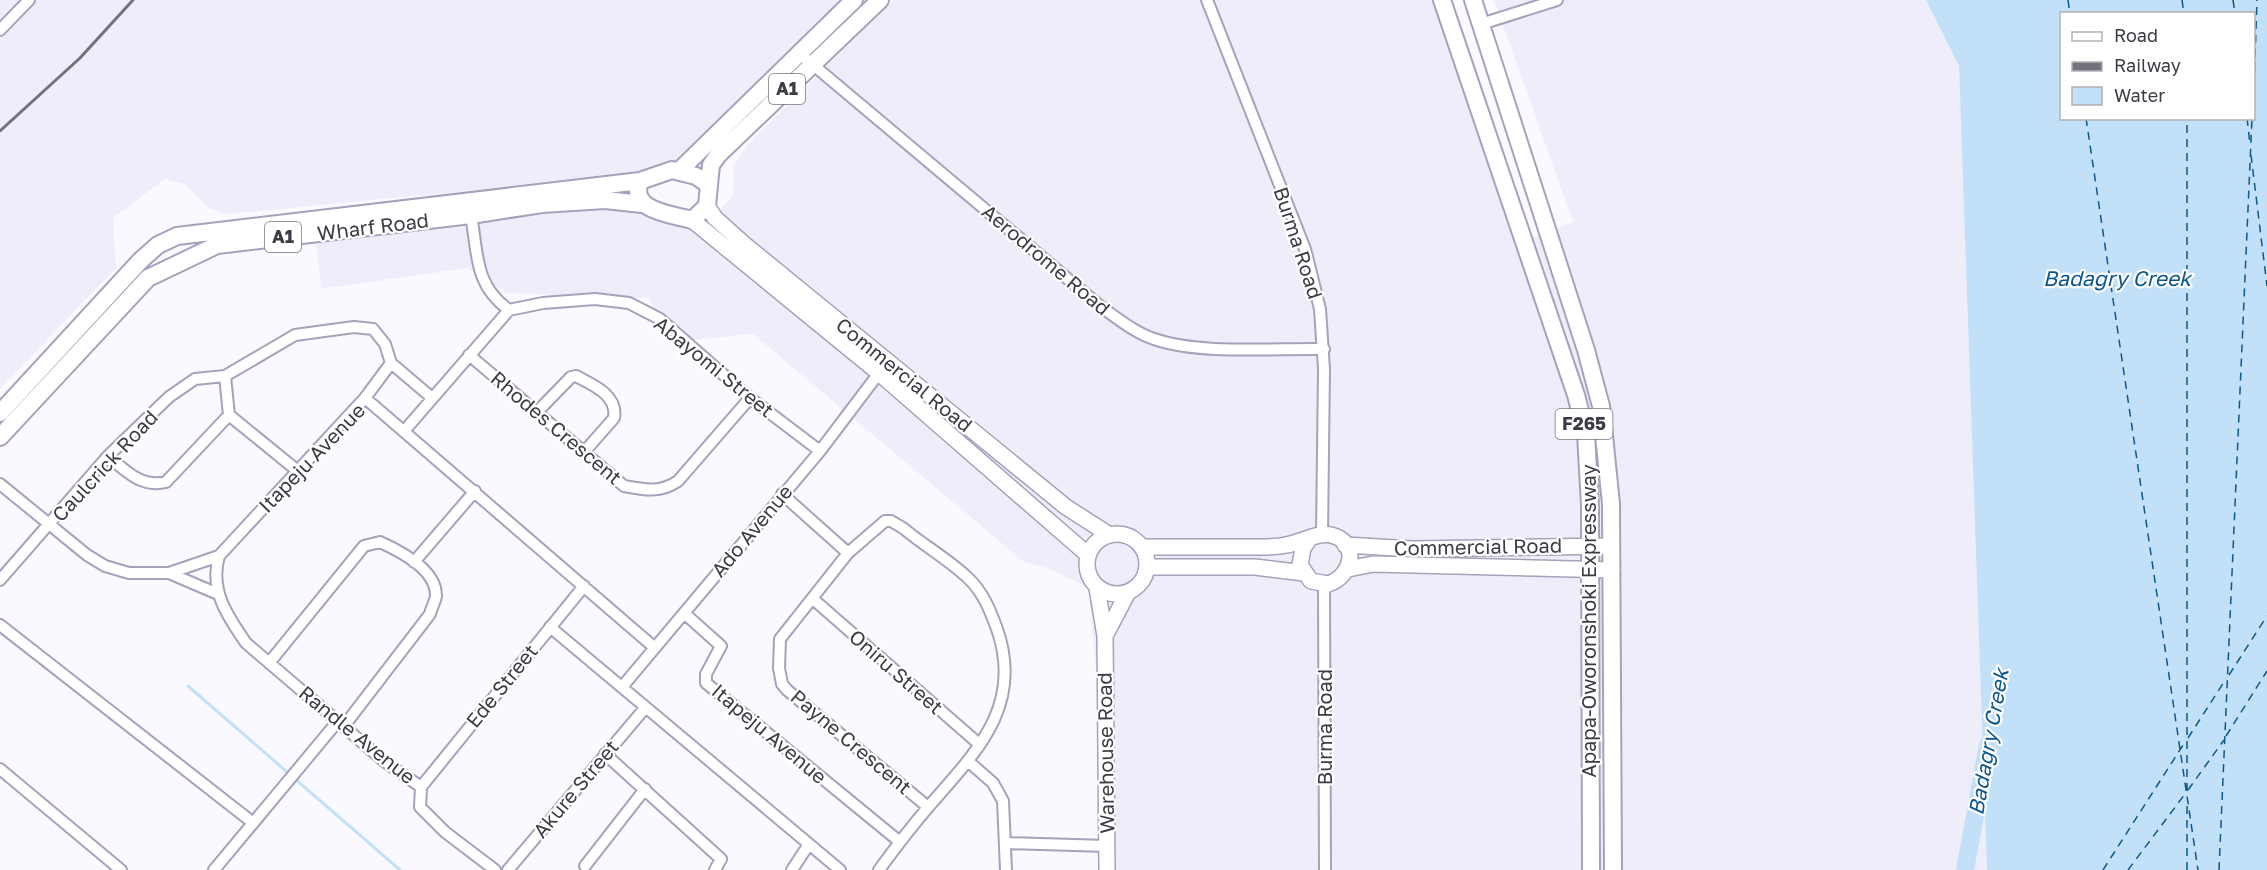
<svg xmlns="http://www.w3.org/2000/svg" width="2267" height="870" font-family="'Golos Text',sans-serif">
	<style>
		.built { fill: #f0edfb }
		.water { fill: #c3e0f9; fill-rule: evenodd }
		.lines { fill: none; stroke-linecap: round; stroke-linejoin: round }
		.stream { stroke: #c3e0f9; stroke-width: 3 }
		.river { stroke: #c3e0f9; stroke-width: 18 }
		.ferry { stroke: #0d578b; stroke-width: 1.5; stroke-dasharray: 8 6; stroke-linecap: butt }
		.minor-casing { stroke: #a7a1bb; stroke-width: 14 }
		.secondary-casing { stroke: #a7a1bb; stroke-width: 18 }
		.primary-casing { stroke: #a7a1bb; stroke-width: 20 }
		.minor { stroke: #fff; stroke-width: 10 }
		.secondary { stroke: #fff; stroke-width: 15 }
		.primary { stroke: #fff; stroke-width: 16 }
		.rail { stroke: #73717b; stroke-width: 3 }
		.labels { text-anchor: middle; stroke-width: 4.5; stroke-linejoin: round; paint-order: stroke }
		.shield { fill: #fff; stroke: #78767e; stroke-width: 1.5 }
		.shield-label { font-size: 18px; font-weight: bold; fill: #3e3b46 }
		.street-label { font-size: 20px; fill: #3e3b46; stroke: #fff }
		.water-label { font-size: 21px; font-style: italic; fill: #0d578b; stroke: #fff }
	</style>
	<rect width="100%" height="100%" fill="#faf9ff"/>
	<path class="built" d="M0 0H842L698 145 665 168 621 176 228 214 209 208 185 184 165 179 113 218 116 268 0 389Z
		M894 0H1442L1523 241 1573 222 1494 0H1926L1959 66 1987 870H1102L1100 709 1088 587 1050 569 1024 562 753 334 680 341 659 318 649 298 507 293 468 268 321 289 316 242 604 202 699 231 733 196 734 164 750 142Z"/>
	<path class="water" d="M1926 0H2267V870H1987L1959 66ZM2062 14H2254V118H2062Z"/>
	<g class="lines">
		<path class="stream" d="M188 686 400 870"/>
		<path class="river" d="M1965 870 1988 745"/>
		<path class="ferry" d="M2068 0 2070 14
			M2182 0 2184 14
			M2233 0 2235 14
			M2254 85 2257 0
			M2086 118 2198 870
			M2247 118 2250 144
			M2251 155 2267 286
			M2229 675 2267 616
			M2226 736 2267 671
			M2188 738 2226 679
			M2188 790 2224 740
			M2187 791V118
			M2103 870 2185 742
			M2128 870 2185 794
			M2187 870V805
			M2219 870 2252 118"/>
		<g class="minor-casing">
			<path id="minor" d="M1207 0 1305 249 1320 309 1324 369 1322 534
				M1481 24 1557 0
				M0 30 29 0
				M799 53 1100 306C1117 318 1135 333 1154 339 1201 355 1273 348 1324 349
				M471 215C478 254 474 285 509 310
				M469 355 624 486C645 490 661 493 678 481L750 398
				M225 376 229 415 299 472
				M365 398 655 648
				M538 411 571 377 576 376C593 385 618 395 614 418L585 451
				M405 430 509 310 543 303 595 299 629 303 660 319 750 398 820 451
				M108 456C126 471 141 488 166 482L229 415
				M0 484 87 555 105 566 129 573H169L219 556 365 398 391 363
				M782 494 848 553
				M219 556C209 590 228 617 246 643L384 761 421 787
				M414 562 475 491
				M169 573 218 594
				M0 580 108 456 169 397 195 379 225 376 295 335 354 327 373 329 385 344 391 363 431 397
				M1324 584 1325 870
				M813 599 979 744
				M684 613 721 646 706 674V683L900 842
				M0 625 252 822
				M550 627 840 870
				M269 663 364 546 380 542C400 551 437 570 436 596 435 602 431 609 430 614L344 726
				M622 687 820 451 879 373
				M605 754 721 859 715 870
				M969 762 993 783 1003 801 1006 870
				M0 769 121 870
				M1005 843 1107 846
				M585 866 645 789
				M214 870 338 721
				M495 870 445 832 420 807 421 787 584 586
				M508 870 645 708
				M792 870 809 844
				M879 870C895 848 912 826 930 805 976 752 1024 706 997 629 990 610 983 592 968 578 948 559 923 545 903 528L891 521H885L848 553 780 639 779 668 782 684 787 690 928 807"/>
		</g>
		<g class="secondary-casing">
			<path id="secondary" d="M707 206 715 218 744 244 1066 507 1108 534
				M692 220 879 373 1087 554
				M1087 564a30 30 0 1 1 60 0a30 30 0 1 1-60 0Z
				M1345 545 1413 549 1611 546
				M1143 547C1175 547 1208 547 1240 547 1255 547 1272 548 1286 545 1300 543 1317 532 1331 535 1360 542 1353 576 1328 584L1311 581 1300 565 1303 548 1308 541
				M1147 567H1255L1304 573
				M1348 569 1373 564 1612 570
				M1097 588 1105 636 1107 870
				M1105 636 1127 594"/>
		</g>
		<g class="primary-casing">
			<path id="primary" d="M1442 0 1576 395 1586 434 1590 506 1591 870
				M1473 0 1586 350 1601 406 1611 504 1613 870
				M672 170 696 176 709 185 707 206 692 220C670 214 629 211 640 181Z
				M680 170 854 0
				M709 185 711 165 718 155 880 0
				M0 413 141 260 158 245 177 236 640 181
				M0 437 148 278 217 245 471 215 542 204 605 200 642 204"/>
		</g>
		<use href="#minor" class="minor"/>
		<use href="#secondary" class="secondary"/>
		<use href="#primary" class="primary"/>
		<path class="rail" d="M0 131 80 58 133 0"/>
	</g>
	<g class="labels">
		<g class="shield">
			<rect x="769" y="74" width="36" height="30" rx="4.5"/>
			<rect x="265" y="222" width="36" height="30" rx="4.5"/>
			<rect x="1555.5" y="409" width="57" height="30" rx="4.5"/>
		</g>
		<g class="shield-label">
			<text x="787" y="95">A1</text>
			<text x="283" y="243">A1</text>
			<text x="1584" y="430">F265</text>
		</g>
		<g class="street-label">
			<text transform="translate(373 227) rotate(-7)" y="7">Wharf Road</text>
			<text transform="translate(1298 243) rotate(72)" y="7">Burma Road</text>
			<text transform="translate(1046 260) rotate(40)" y="7">Aerodrome Road</text>
			<text transform="translate(714 367) rotate(39)" y="7">Abayomi Street</text>
			<text transform="translate(904 375) rotate(39)" y="7">Commercial Road</text>
			<text transform="translate(556 428) rotate(40)" y="7">Rhodes Crescent</text>
			<text transform="translate(312 458) rotate(-46)" y="7">Itapeju Avenue</text>
			<text transform="translate(105 466) rotate(-47)" y="7">Caulcrick Road</text>
			<text transform="translate(752 531) rotate(-50)" y="7">Ado Avenue</text>
			<text transform="translate(1478 547) rotate(-1)" y="7">Commercial Road</text>
			<text transform="translate(1589 621) rotate(-90)" y="7">Apapa-Oworonshoki Expressway</text>
			<text transform="translate(896 672) rotate(41)" y="7">Oniru Street</text>
			<text transform="translate(502 686) rotate(-51)" y="7">Ede Street</text>
			<text transform="translate(1325 727) rotate(-90)" y="7">Burma Road</text>
			<text transform="translate(769 734) rotate(40)" y="7">Itapeju Avenue</text>
			<text transform="translate(357 735) rotate(39)" y="7">Randle Avenue</text>
			<text transform="translate(851 742) rotate(40)" y="7">Payne Crescent</text>
			<text transform="translate(1106 753) rotate(-91)" y="7">Warehouse Road</text>
			<text transform="translate(576 789) rotate(-50)" y="7">Akure Street</text>
		</g>
		<g class="water-label">
			<text x="2117" y="286">Badagry Creek</text>
			<text transform="translate(1989 742) rotate(-80)" y="7">Badagry Creek</text>
		</g>
	</g>
	<rect x="2060" y="12" width="195" height="108" fill="#ffffff" stroke="#b2b1b5" stroke-width="1.5"/>
	<rect x="2072" y="32" width="30" height="9" fill="#ffffff" stroke="#b2b1b5" stroke-width="1.5"/>
	<text x="2114" y="42" font-size="18" fill="#3e3b46">Road</text>
	<rect x="2072" y="62" width="30" height="9" fill="#73717b" stroke="#b2b1b5" stroke-width="1.5"/>
	<text x="2114" y="72" font-size="18" fill="#3e3b46">Railway</text>
	<rect x="2072" y="87" width="30" height="18" fill="#c3e0f9" stroke="#b2b1b5" stroke-width="1.5"/>
	<text x="2114" y="102" font-size="18" fill="#3e3b46">Water</text>
</svg>
